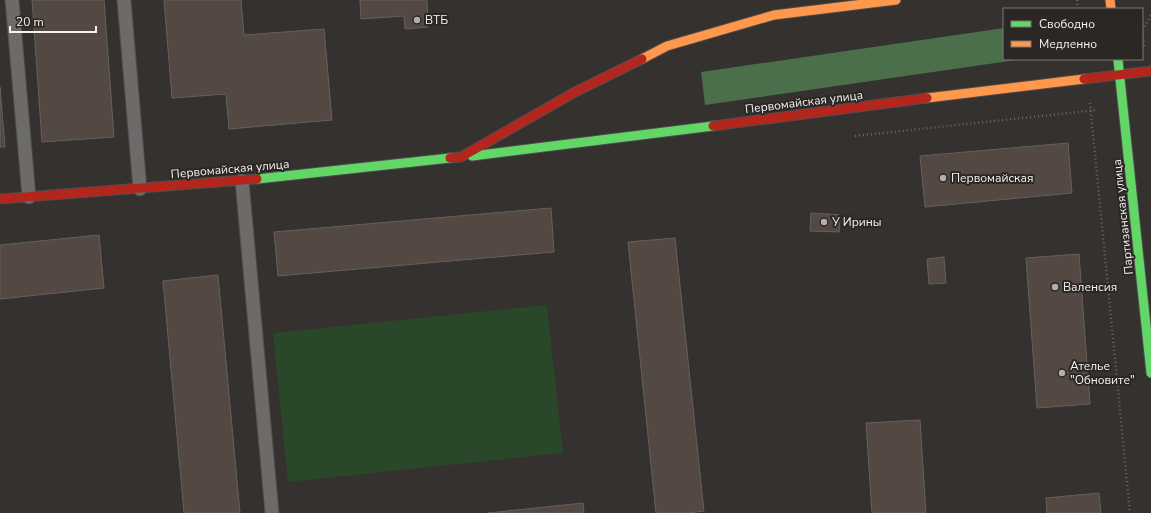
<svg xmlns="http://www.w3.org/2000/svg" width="1151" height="513" font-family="'Nunito Sans',sans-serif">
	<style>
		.green { fill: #2a4729 }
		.forest { fill: #4b6e4b }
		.building { fill: #534942; stroke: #636160 }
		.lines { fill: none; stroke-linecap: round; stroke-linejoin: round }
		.lane-casing { stroke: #4f4d4b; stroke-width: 15 }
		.fast-casing { stroke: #4f4d4b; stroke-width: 11 }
		.slow-casing { stroke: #4f4d4b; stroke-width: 11 }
		.jam-casing { stroke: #4f4d4b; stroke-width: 11 }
		.path { stroke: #6a6867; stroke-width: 2.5; stroke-dasharray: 1 3; stroke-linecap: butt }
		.lane { stroke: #6c6b69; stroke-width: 13 }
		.fast { stroke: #63d668; stroke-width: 9 }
		.slow { stroke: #ff974d; stroke-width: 9 }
		.jam { stroke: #b3261e; stroke-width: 9 }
		.poi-dot { fill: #b1afad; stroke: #2a2724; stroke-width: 1.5 }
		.labels { text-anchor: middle; stroke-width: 4; stroke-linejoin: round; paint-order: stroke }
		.poi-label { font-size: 12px; fill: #f5f3f1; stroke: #2a2724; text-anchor: start }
		.street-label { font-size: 12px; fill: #f5f3f1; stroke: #2a2724 }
	</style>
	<rect width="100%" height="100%" fill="#34312f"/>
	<path class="green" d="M547 305 563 453 288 482 273 333Z"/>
	<path class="forest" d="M1004 28V59H1024L705 105 701 72Z"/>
	<path class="building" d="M32 0H104L114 137 42 142Z
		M164 0H241L244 35 324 29 332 120 229 129 226 94 172 98Z
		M360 0H427L428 27 405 29 404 16 361 19Z
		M0 87 5 147H0Z
		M1068 143 1072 193 925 207 920 156Z
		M551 208 554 252 278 276 274 232Z
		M811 213 840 215 839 232 810 231Z
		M99 235 104 288 0 299V245Z
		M675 238 704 511 688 513H656L628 242Z
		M1079 254 1090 404 1037 408 1026 258Z
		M944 257 946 283 929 284 927 259Z
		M218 275 240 513H184L163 281Z
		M920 420 926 513H872L866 423Z
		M1099 493 1101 513H1047L1046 498Z
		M583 503 584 513H488Z"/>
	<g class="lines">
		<g class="lane-casing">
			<path id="lane" d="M12 0 29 197
				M124 0 140 189
				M242 181 272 513"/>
		</g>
		<g class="fast-casing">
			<path id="fast" d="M1118 60 1151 373
				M472 156 713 126
				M257 179 450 158"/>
		</g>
		<g class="slow-casing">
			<path id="slow" d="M1110 0 1111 9
				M642 59 667 46 774 15 896 0
				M927 98 1084 79"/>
		</g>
		<g class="jam-casing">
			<path id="jam" d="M1084 79 1151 71
				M713 126 927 98
				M450 158 461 157 575 92 642 59
				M0 199 257 179"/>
		</g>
		<path class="path" d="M1077 0 1078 9
			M1144 46 1142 31 1151 15
			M1090 103 1130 513
			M855 136 1097 110"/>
		<use href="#lane" class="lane"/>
		<use href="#fast" class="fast"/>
		<use href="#slow" class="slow"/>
		<use href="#jam" class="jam"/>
	</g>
	<g class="poi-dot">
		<circle cx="417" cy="20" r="4"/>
		<circle cx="943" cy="178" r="4"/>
		<circle cx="824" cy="222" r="4"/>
		<circle cx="1055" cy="287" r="4"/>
		<circle cx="1062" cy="373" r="4"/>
	</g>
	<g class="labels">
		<g class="poi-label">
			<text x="425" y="24">ВТБ</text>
			<text x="951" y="182">Первомайская</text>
			<text x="832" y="226">У Ирины</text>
			<text x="1063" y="291">Валенсия</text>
			<text x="1070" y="370">Ателье<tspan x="1070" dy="14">"Обновите"</tspan></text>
		</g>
		<g class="street-label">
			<text transform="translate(804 102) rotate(-7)" y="4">Первомайская улица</text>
			<text transform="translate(230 169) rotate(-5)" y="4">Первомайская улица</text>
			<text transform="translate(1123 217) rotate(-96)" y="4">Партизанская улица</text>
		</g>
	</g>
	<rect x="1003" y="8" width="140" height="52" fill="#2a2724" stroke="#7b7976"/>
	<rect x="1011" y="21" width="20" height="6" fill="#63d668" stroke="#7b7976"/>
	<text x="1039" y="28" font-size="12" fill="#f5f3f1">Свободно</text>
	<rect x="1011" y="41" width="20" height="6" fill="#ff974d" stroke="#7b7976"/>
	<text x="1039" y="48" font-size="12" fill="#f5f3f1">Медленно</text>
	<path d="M10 26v6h86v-6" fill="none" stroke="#f5f3f1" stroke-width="2"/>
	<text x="16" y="26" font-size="12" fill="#f5f3f1" stroke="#2a2724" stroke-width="3" paint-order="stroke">20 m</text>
</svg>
